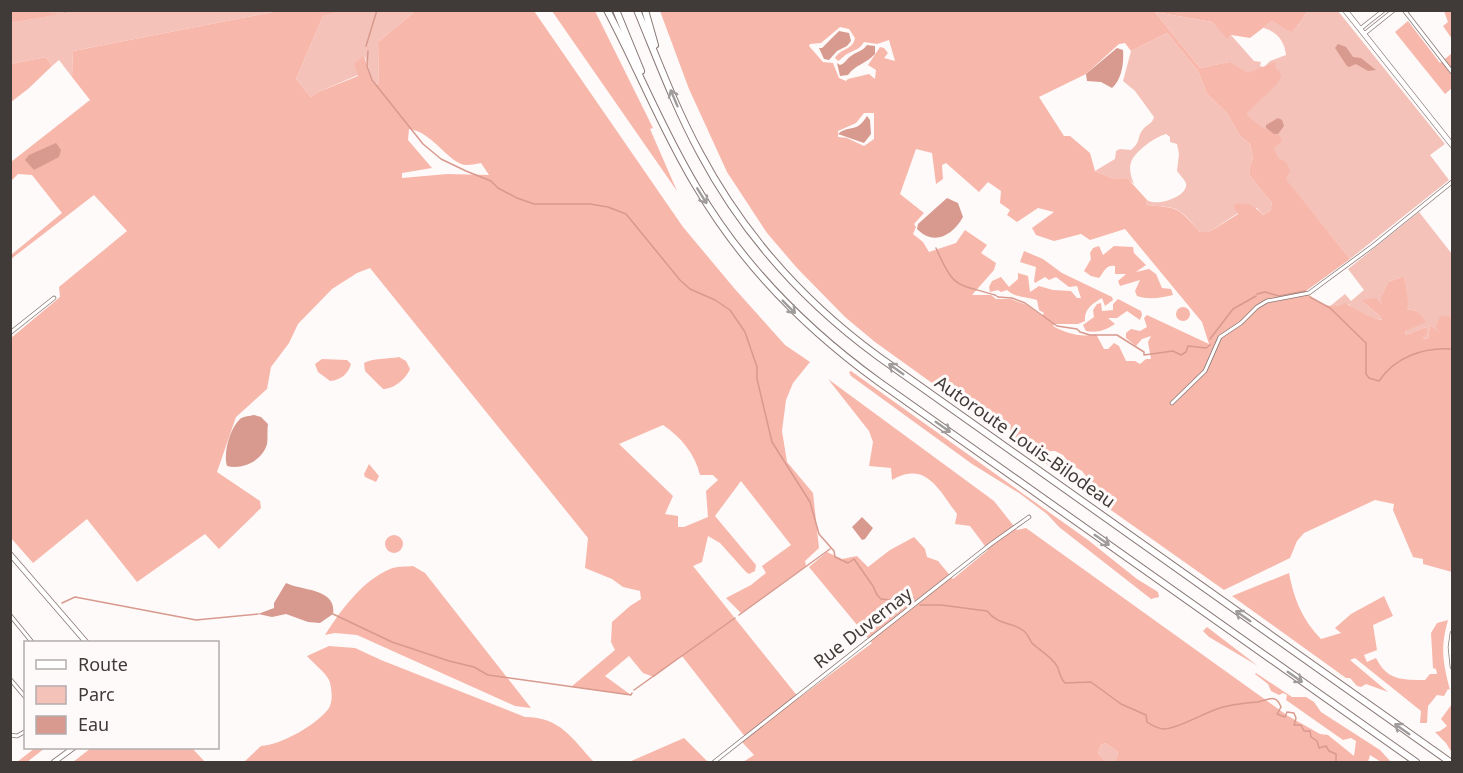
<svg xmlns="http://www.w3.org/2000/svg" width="1463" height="773" font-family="'Noto Sans',sans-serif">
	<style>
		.green { fill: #f5c2b9 }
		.forest { fill: #f8b7ab; fill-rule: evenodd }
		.water { fill: #d8998e }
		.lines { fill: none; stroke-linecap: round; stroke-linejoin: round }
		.stream { stroke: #d8998e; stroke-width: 1.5 }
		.minor-casing { stroke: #877875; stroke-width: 4.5 }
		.secondary-casing { stroke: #877875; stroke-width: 6 }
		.motorway-casing { stroke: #877875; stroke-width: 8 }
		.minor { stroke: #fff; stroke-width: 3 }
		.secondary { stroke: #fff; stroke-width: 4.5 }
		.motorway { stroke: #fff; stroke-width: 6 }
		.oneway { stroke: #a09c9c }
		.labels { text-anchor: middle; stroke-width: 6; stroke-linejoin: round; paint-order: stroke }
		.street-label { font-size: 18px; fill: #403a39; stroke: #fefaf9 }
	</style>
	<rect width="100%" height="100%" fill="#fefaf9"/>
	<path class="green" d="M340 10H412L413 13 378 42 379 84 373 83 365 56 358 75 318 92 311 97 296 79 323 16Z
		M44 11H278L73 51 72 77 59 60 52 66 46 57 11 64V23L59 14Z
		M1308 11H1338L1445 144 1430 155 1449 180 1350 259 1212 88 1229 62 1200 68 1155 12 1212 22 1227 38 1231 35 1254 61 1261 62 1260 66 1264 67 1270 61 1286 55C1285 42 1277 31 1263 28L1272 21 1291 31 1298 25Z
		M1167 33 1198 71 1207 94 1227 113 1240 136 1250 144 1253 158 1249 169 1250 176 1272 203 1270 211 1263 215 1257 208 1238 213 1209 232H1200C1177 206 1181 208 1146 205L1147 200C1156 207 1189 197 1186 183 1184 179 1179 174 1177 171L1179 154 1177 144 1170 142V137L1166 134C1155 137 1137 150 1132 160 1128 168 1131 177 1134 184L1127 179H1114L1095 171 1115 159 1116 151 1120 149 1131 150C1142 141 1136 137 1144 128 1149 123 1152 124 1154 117L1135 91 1123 81 1131 51Z
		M1419 212 1452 254V317H1440L1438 324 1440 335 1430 325 1428 339 1421 338 1426 334V327L1406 335 1405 331 1417 311 1407 309 1404 276 1388 282 1383 294 1382 305 1363 302 1380 316 1382 320C1376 320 1352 308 1348 304L1329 307 1345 294 1351 301 1364 290 1348 269Z
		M1105 743 1117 751 1118 754 1114 762H1106L1098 753 1101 745Z"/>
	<path class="forest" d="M11 10 44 11 61 14 11 23Z
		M278 11H340L323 16 296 79 311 97 318 92 358 76 354 64 364 56 373 83 379 84 378 42 413 13 412 11H534L683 227 734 288 785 345 810 362 793 383 786 400 782 431 787 462 813 493 819 548 805 561 806 566 741 613 726 598 751 585 766 573 762 566 791 545 741 481 715 516 756 565 755 571 749 574 746 572 720 543 708 536 702 562 693 566 799 698 872 643 809 567 827 552 842 559 857 556 868 567 890 550 914 537 925 549 927 557 938 561 953 579 988 550 970 526 955 524 957 514C939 490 926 460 892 480L891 468 869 466 873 442 869 431 828 379 994 501 1017 530 1026 528 1288 716 1320 734 1328 735 1354 756 1356 741 1351 738 1343 740 1286 700 1287 695 1283 693 1279 695 1271 691 1268 684 1255 674 1256 673 1292 697H1306L1314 702 1321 712 1380 750 1391 762H1381L1370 755 1368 762H1114L1118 754 1117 751 1105 743 1101 745 1098 753 1106 762H743L754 755 742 742 746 738 682 656 654 677 643 673 629 656 605 676 631 695 571 687 615 650 611 642 612 622 630 606 641 599 640 591 623 587 612 579 585 568 588 538 370 268 357 273 332 289 298 324 289 343 271 367 267 389 236 417 217 472 260 501 261 508 219 549 205 534 137 582 87 519 33 563 11 538V338L60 297 59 287 127 231 94 195 11 259V255L62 213 32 175 18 174 11 181V162L90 100 72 77 73 51ZM409 129C433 132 449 164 466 165 470 165 476 164 481 163L489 175 447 174 402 178V173L432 168 408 140ZM663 425C681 437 695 454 700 475H713L718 480 706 491 708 517 684 527H678V516L665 514 673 496 619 444Z
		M552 11H595L653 128 650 129 677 191Z
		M660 11H1308L1298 25 1291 32 1272 21 1250 38 1231 35 1227 39 1212 22 1155 12 1200 68 1229 62 1248 73 1275 62 1276 69 1280 72 1281 77 1277 84 1247 113V115C1253 122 1270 133 1278 134L1282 139 1280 143 1274 148 1278 158 1286 162 1290 171 1286 179 1350 259 1306 291C1315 304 1332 310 1346 303 1351 307 1376 320 1382 320L1380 316 1363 302V300L1376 298 1382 305 1381 298 1388 282 1404 276 1408 302 1407 309 1417 311 1426 322 1405 331 1406 335 1426 327 1427 334 1422 338 1428 339 1430 325 1439 333 1436 327 1440 316 1452 317V572L1423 564V559L1413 557 1393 510 1394 504 1375 500 1304 533 1297 541 1290 558 1224 590 1091 496 1088 479 1082 471 1070 464 1063 455 1055 451H1051L1048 455 1054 469 1009 438 1011 425 993 415 989 416 984 414 986 409 980 406 976 411 972 408 970 396 956 386 953 389 945 384 932 383 875 342 845 317 797 268 767 233 727 172 689 89ZM840 27 849 29 855 38C853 50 841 48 835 58L838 61C842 59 844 55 849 53 856 49 859 50 864 42L877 44 889 40 895 61 884 58 888 53 884 48 880 47 868 65 876 70 875 79 869 74 848 79 846 81 839 78 833 63 823 62 809 46 810 44 821 43ZM1167 33 1198 71 1207 94 1227 113 1240 136 1250 144 1253 158 1249 169 1250 176 1272 203 1270 211 1263 215C1255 206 1246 201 1234 205V208L1238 214 1209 232H1200C1177 207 1181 208 1146 205L1147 200 1128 179H1114L1095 171 1090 153 1070 136H1064L1039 97 1086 74 1119 44 1125 43 1131 51ZM864 113H874V139L864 146 847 138 838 137V131L856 123ZM916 149 932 153 936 184 943 179 942 165 946 163 979 192 988 182 1001 191 1000 203 1010 210 1007 215 1017 222 1038 208 1054 212 1032 228 1036 235 1054 241 1081 234 1090 240 1125 229 1202 322 1209 344 1147 315 1144 318 1147 327 1140 331 1131 329 1126 333V338L1136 346 1142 339 1151 336 1148 342 1151 359H1146L1140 364 1135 361H1126L1119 346 1114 343 1108 349H1104L1096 334C1082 338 1065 333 1053 326L1055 324H1078L1085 321C1084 309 1092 304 1102 298L1105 306 1113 300 1112 297 1062 273 1043 259 1024 251 1020 262 1036 267 1034 281 1035 283 1045 277 1049 280 1056 277 1069 287 1077 286 1081 298H1077L1071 291 1053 290 1039 286 1030 292 1028 276 1018 273V279L1009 287 1001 277 992 281 989 287 990 292 998 290 1001 292 1007 290C1015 298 1028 297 1037 300L1039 310 1044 313 1042 316 1027 305 1011 299H996L991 295H972L994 270 996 263 981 253 987 245 965 230 956 243 929 252 923 242 913 234 916 227 914 224 924 213 900 194Z
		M1444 11H1452V39L1443 26 1448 22Z
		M1408 21 1440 63 1452 53V88L1445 94 1395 32Z
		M46 57 52 66 28 89 11 102V64Z
		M1099 246 1103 255 1114 246 1133 247 1134 253 1146 265 1136 272 1149 269 1156 274 1162 288 1171 289 1173 295C1161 298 1149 300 1137 296L1135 291 1140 280 1120 286 1118 281 1126 274H1115V266C1106 264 1104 272 1099 278L1091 276 1084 271 1091 259 1090 253 1093 248Z
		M1118 299 1141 311 1142 315 1140 320 1127 311 1117 318H1108L1115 324C1104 331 1097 333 1086 331L1083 325 1094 317 1093 310 1097 304 1101 303 1102 311 1113 310V304Z
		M1176 314a7 7 0 1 1 14 0a7 7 0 1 1-14 0Z
		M399 357 406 361 410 369C406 379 394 389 383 389L365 371 364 363C372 358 389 359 399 357Z
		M322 359 347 360 351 364C348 374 341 380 330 381L318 372 315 364Z
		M851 371 1088 540 1137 579 1158 592 1159 597 1151 599 1059 527 1047 514 1019 493 972 464 851 376 849 372Z
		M369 464 379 476 376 482 365 477 364 474Z
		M385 544a9 9 0 1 1 18 0a9 9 0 1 1-18 0Z
		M413 566 425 573 531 708 515 706 357 635 335 633 325 635C341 610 362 581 390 569 396 566 406 567 413 566Z
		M1289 573C1294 599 1302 619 1321 639L1341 633 1335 628 1351 614 1384 596 1393 616 1373 625 1377 650 1364 655 1367 662 1376 658C1387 680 1401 680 1425 680L1430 674H1437L1436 669 1433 668 1431 633 1437 623 1448 620C1440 648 1443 663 1450 690L1448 689 1444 696 1437 695 1428 706 1427 723H1420L1421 711 1355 658 1350 660 1388 692 1366 684 1361 687 1357 686 1350 678H1346L1232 596Z
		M1207 627 1258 666 1209 637 1203 631Z
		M329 646 355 648 381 660 525 717C561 717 572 739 594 762H244L261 746C281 745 318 724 329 708 333 702 332 687 329 680 325 672 313 663 307 656Z
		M1452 704V753L1446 743 1435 732 1440 731 1447 726 1441 719Z
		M684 738 708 762H629Z
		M35 748H45L27 762H17Z
		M91 748H192L205 762H73Z"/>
	<path class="water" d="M839 31 849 33 851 41 847 46 837 51 829 60 824 59 819 48H822Z
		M1338 44 1346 47 1353 57 1361 58 1376 70 1368 71 1356 64 1349 67 1347 66 1335 48Z
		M867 45 875 46V54C867 63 855 65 848 75L840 76 837 63 840 65C846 63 846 59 851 56 857 51 862 52 867 45Z
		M1117 48 1123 50C1124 63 1122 79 1112 88L1101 82 1087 81 1086 74Z
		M867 116 870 120 871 134 864 143 838 134C850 124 856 134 867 116Z
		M1278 118 1282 120 1284 126 1278 134H1274L1266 128V125Z
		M56 143 61 150 59 157 34 170 25 160 29 155Z
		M947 198 958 203 963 217C952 236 934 246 917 229L918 224Z
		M254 415 261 417 268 424C267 430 268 438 267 444 262 461 243 470 227 466 223 453 230 428 240 419 244 416 250 416 254 415Z
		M862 517 873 528 865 539 862 540 852 527Z
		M286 583C302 591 337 588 333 614L320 623 308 622 286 614 272 617 258 614 274 608V603Z"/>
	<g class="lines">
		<path class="stream" d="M65 12 66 10
			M366 46 377 10
			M368 51 367 66 372 80 423 144 441 159 466 171 491 181 498 188 517 198 534 204H590L608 207 626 214 680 280 690 289 715 300 730 310 745 332 757 367V379L772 442 810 502 819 534 834 551 835 557 848 563 854 559 873 586 877 595 881 599 891 600 899 593 914 598
			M936 248C954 289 955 283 995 295L998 297 1012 298 1025 303 1057 326 1077 329 1080 332 1090 335H1117L1144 352V355L1173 351 1181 355 1186 352 1188 346 1206 348 1210 345
			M1257 294 1265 292 1279 296 1305 291
			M1310 297 1330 308 1366 343V374L1369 378 1379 381C1395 357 1424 347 1452 349
			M1210 339 1233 309 1256 296
			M62 603 75 597 196 620 258 614
			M920 605H941L987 611C999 626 1011 621 1024 631 1028 634 1029 639 1032 643 1040 651 1050 655 1057 666 1060 672 1060 678 1065 683L1091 682 1121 704 1146 715 1147 722C1151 725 1159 729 1164 729 1177 729 1204 713 1217 709 1230 704 1244 703 1258 702 1268 700 1276 693 1281 707L1277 714 1285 717 1287 712 1294 713 1296 718 1294 725H1301L1304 731H1310L1311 737 1317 741 1319 748 1326 746 1329 751 1336 754V762
			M333 614 392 642 449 661 474 667 488 675 631 695 632 693
			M739 615 830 549
			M634 690 735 618"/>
		<g class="minor-casing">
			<path id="minor" d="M1404 10 1452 72
				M1360 29 1384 10
				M1364 34 1394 10
				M10 333 54 298
				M1172 403 1205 371 1220 337 1241 323 1257 307 1267 301 1309 293 1374 245 1452 182
				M10 615 32 642
				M1452 633 1450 647 1452 667
				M10 679 26 698
				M10 735 17 736 26 731
				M714 762 991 544 1029 517"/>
		</g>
		<g class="secondary-casing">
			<path id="secondary" d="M1345 10 1452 145
				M10 554 86 642
				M54 762 73 748"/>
		</g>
		<g class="motorway-casing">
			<path id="motorway" d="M607 10C638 68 662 130 696 186 742 265 806 329 879 382L1416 762
				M616 10 641 71
				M637 10C657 58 675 107 700 153 743 234 805 303 879 357L1450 762
				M645 10 655 45"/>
		</g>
		<use href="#minor" class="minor"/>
		<use href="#secondary" class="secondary"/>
		<use href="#motorway" class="motorway"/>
	</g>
	<defs><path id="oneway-shaft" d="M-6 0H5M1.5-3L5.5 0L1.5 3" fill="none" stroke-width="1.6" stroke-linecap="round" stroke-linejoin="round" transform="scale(1.5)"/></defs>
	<g class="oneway">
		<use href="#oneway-shaft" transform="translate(674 98) rotate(-113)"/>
		<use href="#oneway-shaft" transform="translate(702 196) rotate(58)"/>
		<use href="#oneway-shaft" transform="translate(789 307) rotate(45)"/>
		<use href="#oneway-shaft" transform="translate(896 369) rotate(-145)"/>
		<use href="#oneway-shaft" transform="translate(943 427) rotate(35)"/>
		<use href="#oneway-shaft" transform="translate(1102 540) rotate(35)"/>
		<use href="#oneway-shaft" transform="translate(1243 616) rotate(-145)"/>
		<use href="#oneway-shaft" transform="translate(1295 677) rotate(35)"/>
		<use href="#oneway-shaft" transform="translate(1402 729) rotate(-145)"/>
	</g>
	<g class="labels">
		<g class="street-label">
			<text transform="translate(1025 442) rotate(35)" y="6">Autoroute Louis-Bilodeau</text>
			<text transform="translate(863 628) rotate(-38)" y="6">Rue Duvernay</text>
		</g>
	</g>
	<rect width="1463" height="773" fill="none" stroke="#403a39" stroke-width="24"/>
	<rect x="24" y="641" width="195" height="108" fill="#fefaf9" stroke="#b2adac" stroke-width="1.5"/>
	<rect x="36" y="660" width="30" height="9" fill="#ffffff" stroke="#b2adac" stroke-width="1.5"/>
	<text x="78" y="671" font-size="18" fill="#403a39">Route</text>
	<rect x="36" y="686" width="30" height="18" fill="#f5c2b9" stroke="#b2adac" stroke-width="1.5"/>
	<text x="78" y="701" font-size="18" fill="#403a39">Parc</text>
	<rect x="36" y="716" width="30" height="18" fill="#d8998e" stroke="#b2adac" stroke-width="1.5"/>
	<text x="78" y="731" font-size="18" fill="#403a39">Eau</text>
</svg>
